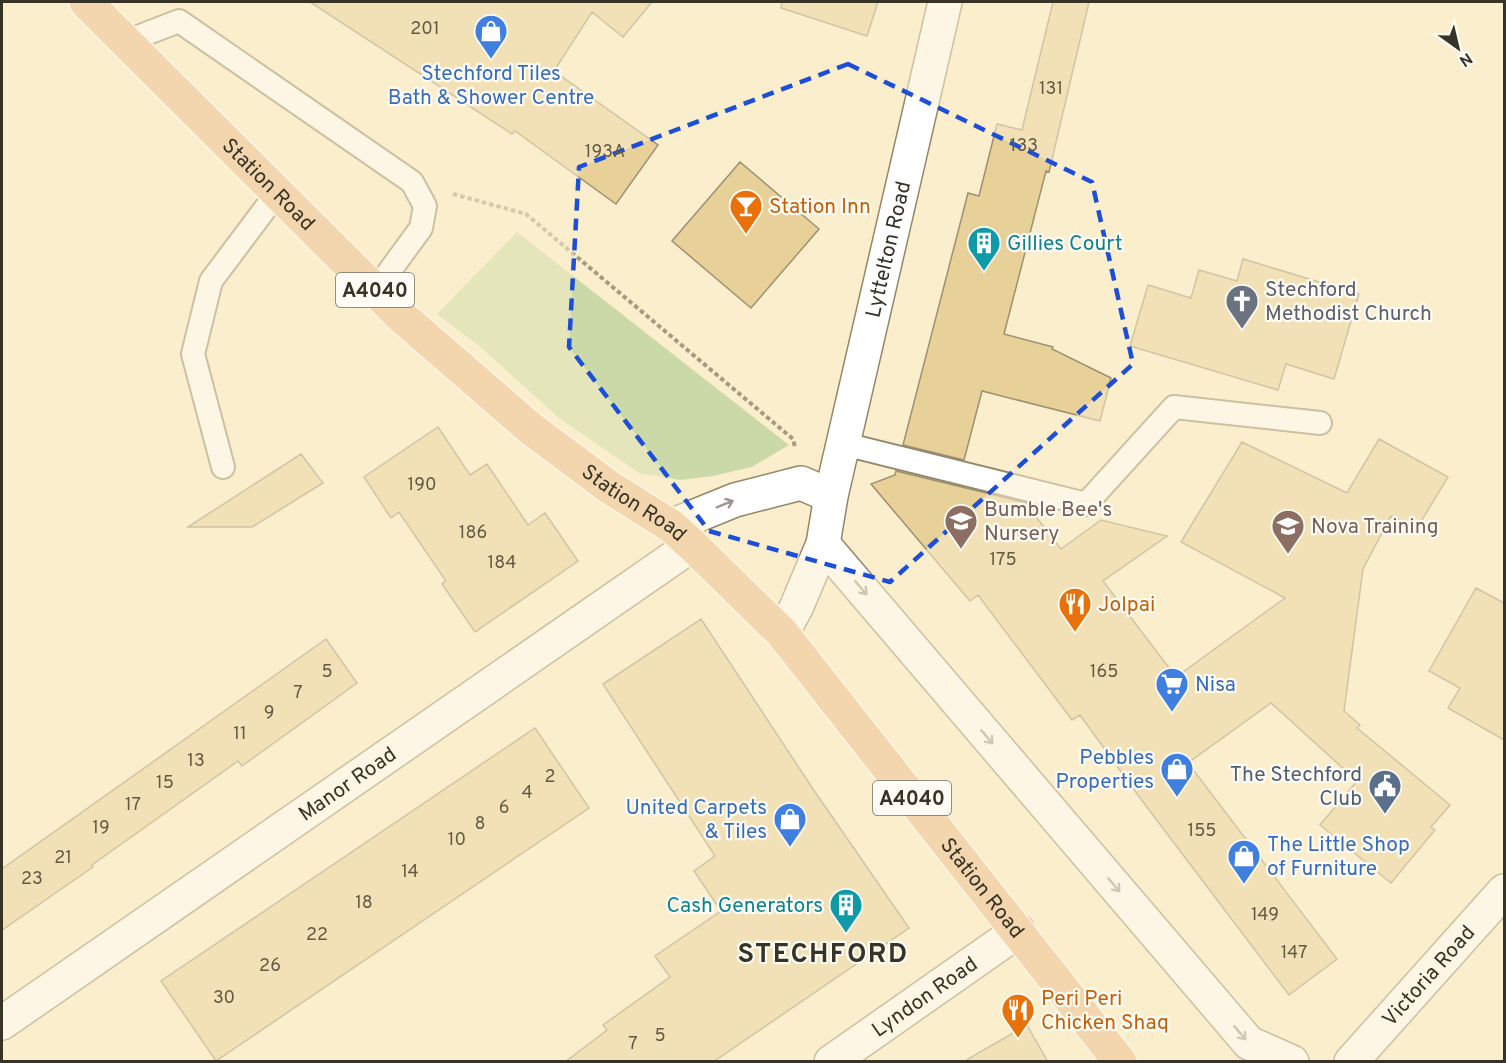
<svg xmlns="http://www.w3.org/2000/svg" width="1506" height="1063" font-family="Overpass,sans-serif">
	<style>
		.green { fill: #cad9a7 }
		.building { fill: #e7d199; stroke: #9d9173; stroke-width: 1.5 }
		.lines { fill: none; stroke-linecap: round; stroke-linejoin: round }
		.service-casing { stroke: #938769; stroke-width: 26 }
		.minor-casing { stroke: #938769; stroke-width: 36 }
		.primary-casing { stroke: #fff; stroke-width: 36 }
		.path { stroke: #a49b83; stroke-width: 4; stroke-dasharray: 4.5 3; stroke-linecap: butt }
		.service { stroke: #fff; stroke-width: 22 }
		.minor { stroke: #fff; stroke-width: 33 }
		.primary { stroke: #e8b887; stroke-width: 33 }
		.oneway { stroke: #9c9993 }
		.marked { fill: none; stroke: #1d4ed8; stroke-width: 4.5; stroke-dasharray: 12 8; stroke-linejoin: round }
		.labels { text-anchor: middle; stroke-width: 4.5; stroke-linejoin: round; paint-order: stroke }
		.number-label { font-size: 18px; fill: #645a44 }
		.shield { fill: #fefcf5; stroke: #736f65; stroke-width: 1.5 }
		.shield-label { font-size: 20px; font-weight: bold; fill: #383327 }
		.shop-label { font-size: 21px; fill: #366cbe; stroke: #fefcf5; text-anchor: start }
		.street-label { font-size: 21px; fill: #383327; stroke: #fefcf5 }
		.food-label { font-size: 21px; fill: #c56008; stroke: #fefcf5; text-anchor: start }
		.culture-label { font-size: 21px; fill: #0d838f; stroke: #fefcf5; text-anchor: start }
		.worship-label { font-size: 21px; fill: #5b616d; stroke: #fefcf5; text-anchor: start }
		.education-label { font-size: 21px; fill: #785e54; stroke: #fefcf5; text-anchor: start }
		.service-label { font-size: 21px; fill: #4e5e75; stroke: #fefcf5; text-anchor: end }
		.district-label { font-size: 27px; font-weight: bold; letter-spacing: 1.5px; fill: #383327; stroke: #fefcf5 }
	</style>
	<rect width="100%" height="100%" fill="#fbeecd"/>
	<path class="green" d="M517 232 789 445 752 467 713 476 680 480 639 473 559 418 478 345 437 314Z"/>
	<path class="building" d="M310 2H652L623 37 592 12 554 71 658 145 616 204 515 131 512 134Z
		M782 2H878L867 36 781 8Z
		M1053 2H1089L1049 172 1046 171 1004 334 1053 347 1052 349 1111 378 1100 421 982 391 964 460 903 445 968 193 979 196 997 124 1022 130Z
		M740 162 819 229 751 308 672 241Z
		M1243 259 1359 294 1334 379 1286 364 1278 390 1130 346 1148 285 1191 298 1199 270 1237 281Z
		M438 427 470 475 487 464 528 525 545 513 578 561 475 632 442 584 446 581 399 512 391 518 364 477Z
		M1379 439 1448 477 1417 528 1391 516 1363 569 1344 711 1360 725 1357 728 1450 805 1431 827 1435 830 1391 883 1320 825 1357 781 1271 703 1188 763 1337 959 1289 995 1140 798 1080 715 1072 720 978 595 970 601 871 484 895 475 896 471 1031 504 1037 518 1061 549 1101 520 1167 536 1103 581 1176 677 1285 598 1181 542 1242 442 1347 493Z
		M301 454 323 483 252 527H188Z
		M1476 588 1504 603V740L1448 708 1460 688 1429 671Z
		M701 619 813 789 909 928 713 1062H565L607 1030 603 1025 670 977 655 956 721 911 694 871 715 856 603 684Z
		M326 639 357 683 242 766 238 761 92 865 93 867 2 930V869Z
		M535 728 589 808 216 1061 161 981Z
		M1027 1025 1048 1062H963Z"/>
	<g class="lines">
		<g class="service-casing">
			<path id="service" d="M125 42 179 21 412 182 425 206 421 228 375 291
				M844 444 1086 504 1174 407 1320 423
				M223 467 193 354 211 281 277 193"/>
		</g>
		<g class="minor-casing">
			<g id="minor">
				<path d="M671 526 735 500 801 483 831 496"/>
				<path d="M823 544 1249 1043 1292 1062"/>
				<path id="s1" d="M782 633 796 608 823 544 831 496 945 2"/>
				<path id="s2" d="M2 1023 692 545"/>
				<path id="s3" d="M831 1062 1018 931"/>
				<path id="s4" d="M1351 1062 1504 891"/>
			</g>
		</g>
		<g class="primary-casing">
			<g id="primary">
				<path id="s5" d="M86 2 402 317 530 428 609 487 671 526 692 545 782 633 1120 1062"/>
			</g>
		</g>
		<path class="path" d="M453 194 526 214 793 439 795 447"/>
		<use href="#service" class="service"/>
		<use href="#minor" class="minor"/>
		<use href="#primary" class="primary"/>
	</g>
	<defs><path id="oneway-shaft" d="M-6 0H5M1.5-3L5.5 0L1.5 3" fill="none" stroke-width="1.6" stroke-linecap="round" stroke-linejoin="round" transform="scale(1.5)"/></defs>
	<g class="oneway">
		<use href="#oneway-shaft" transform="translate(725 504) rotate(-22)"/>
		<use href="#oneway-shaft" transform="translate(861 588) rotate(50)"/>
		<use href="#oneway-shaft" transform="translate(987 737) rotate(50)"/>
		<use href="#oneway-shaft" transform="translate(1114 885) rotate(50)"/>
		<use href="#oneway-shaft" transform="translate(1240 1033) rotate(50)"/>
	</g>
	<path d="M0 0H1506V1063H0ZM848 64 1092 182 1133 364 890 582 709 531 569 347 579 167Z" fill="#fbeecd" fill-opacity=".55" fill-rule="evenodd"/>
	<path class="marked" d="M848 64 1092 182 1133 364 890 582 709 531 569 347 579 167Z"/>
	<defs>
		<g id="shop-pin" transform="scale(1.725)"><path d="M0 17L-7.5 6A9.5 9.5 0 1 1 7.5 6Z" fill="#3f7fe0" stroke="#fefcf5"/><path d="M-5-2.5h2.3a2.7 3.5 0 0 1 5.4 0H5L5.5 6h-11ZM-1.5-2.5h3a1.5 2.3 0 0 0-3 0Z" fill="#fff"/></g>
		<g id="bar-pin" transform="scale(1.725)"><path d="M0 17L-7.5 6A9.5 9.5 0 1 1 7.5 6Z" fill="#e8710a" stroke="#fefcf5"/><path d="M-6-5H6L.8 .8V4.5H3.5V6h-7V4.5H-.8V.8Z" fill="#fff"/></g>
		<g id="building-pin" transform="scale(1.725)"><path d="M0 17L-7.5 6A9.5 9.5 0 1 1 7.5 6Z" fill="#0f9aa8" stroke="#fefcf5"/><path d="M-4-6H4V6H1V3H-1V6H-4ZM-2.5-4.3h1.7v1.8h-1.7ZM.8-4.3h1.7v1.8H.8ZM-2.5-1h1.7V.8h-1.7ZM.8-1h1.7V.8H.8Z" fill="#fff"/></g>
		<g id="church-pin" transform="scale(1.725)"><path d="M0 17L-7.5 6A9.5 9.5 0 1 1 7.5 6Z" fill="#6b7280" stroke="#fefcf5"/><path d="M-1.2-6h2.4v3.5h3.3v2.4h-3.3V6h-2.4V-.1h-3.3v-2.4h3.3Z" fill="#fff"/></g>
		<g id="school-pin" transform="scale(1.725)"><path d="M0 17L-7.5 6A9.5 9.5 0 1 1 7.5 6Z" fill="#8d6e63" stroke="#fefcf5"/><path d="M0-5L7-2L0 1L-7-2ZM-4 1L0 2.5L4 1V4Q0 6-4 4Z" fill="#fff"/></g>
		<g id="university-pin" transform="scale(1.725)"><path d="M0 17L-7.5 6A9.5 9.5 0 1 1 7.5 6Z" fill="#8d6e63" stroke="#fefcf5"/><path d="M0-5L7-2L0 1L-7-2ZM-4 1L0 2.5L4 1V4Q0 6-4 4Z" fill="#fff"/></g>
		<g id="restaurant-pin" transform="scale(1.725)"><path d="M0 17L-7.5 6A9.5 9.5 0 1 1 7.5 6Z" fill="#e8710a" stroke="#fefcf5"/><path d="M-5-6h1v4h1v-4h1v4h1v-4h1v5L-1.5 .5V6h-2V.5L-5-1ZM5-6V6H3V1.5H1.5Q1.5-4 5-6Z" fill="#fff"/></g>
		<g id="supermarket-pin" transform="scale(1.725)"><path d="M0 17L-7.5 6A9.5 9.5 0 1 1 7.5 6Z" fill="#3f7fe0" stroke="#fefcf5"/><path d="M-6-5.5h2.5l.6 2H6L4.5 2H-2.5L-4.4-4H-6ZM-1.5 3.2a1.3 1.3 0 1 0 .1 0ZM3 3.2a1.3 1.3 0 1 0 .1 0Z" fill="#fff"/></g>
		<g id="civic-pin" transform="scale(1.725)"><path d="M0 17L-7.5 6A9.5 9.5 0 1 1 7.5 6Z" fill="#5c6f8a" stroke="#fefcf5"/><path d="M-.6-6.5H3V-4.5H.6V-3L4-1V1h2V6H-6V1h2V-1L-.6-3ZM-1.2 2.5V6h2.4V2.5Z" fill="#fff"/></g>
	</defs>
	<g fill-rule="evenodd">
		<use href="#shop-pin" x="491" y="31"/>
		<use href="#bar-pin" x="746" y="206"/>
		<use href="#building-pin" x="984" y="243"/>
		<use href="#church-pin" x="1242" y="301"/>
		<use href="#school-pin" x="961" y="521"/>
		<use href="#university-pin" x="1288" y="526"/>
		<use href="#restaurant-pin" x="1075" y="604"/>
		<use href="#supermarket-pin" x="1172" y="684"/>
		<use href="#shop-pin" x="1177" y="769"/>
		<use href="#civic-pin" x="1385" y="786"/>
		<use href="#shop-pin" x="790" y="819"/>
		<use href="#shop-pin" x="1244" y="856"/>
		<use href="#building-pin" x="846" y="905"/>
		<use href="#restaurant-pin" x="1018" y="1010"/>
	</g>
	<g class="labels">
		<g class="number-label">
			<text x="425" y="34">201</text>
			<text x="1051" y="94">131</text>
			<text x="1024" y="151">133</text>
			<text x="605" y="157">193A</text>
			<text x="422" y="490">190</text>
			<text x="473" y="538">186</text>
			<text x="1003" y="565">175</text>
			<text x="502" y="568">184</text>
			<text x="327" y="677">5</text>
			<text x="1104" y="677">165</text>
			<text x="298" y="698">7</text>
			<text x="269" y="718">9</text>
			<text x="240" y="739">11</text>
			<text x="196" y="766">13</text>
			<text x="550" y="782">2</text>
			<text x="165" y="788">15</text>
			<text x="527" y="798">4</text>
			<text x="133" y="810">17</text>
			<text x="504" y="813">6</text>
			<text x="480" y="829">8</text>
			<text x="101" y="833">19</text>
			<text x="1202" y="836">155</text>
			<text x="457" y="845">10</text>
			<text x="63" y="863">21</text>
			<text x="410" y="877">14</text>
			<text x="32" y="884">23</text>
			<text x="364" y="908">18</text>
			<text x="1265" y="920">149</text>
			<text x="317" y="940">22</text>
			<text x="1294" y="958">147</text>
			<text x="270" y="971">26</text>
			<text x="224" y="1003">30</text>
			<text x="660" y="1041">5</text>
			<text x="633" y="1049">7</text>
		</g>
		<g class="shield">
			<rect x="336" y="273" width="78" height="34" rx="4.5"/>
			<rect x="873" y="781" width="78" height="34" rx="4.5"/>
		</g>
		<g class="shield-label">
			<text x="375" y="297">A4040</text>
			<text x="912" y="805">A4040</text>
		</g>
		<g class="shop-label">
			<text x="491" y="80" text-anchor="middle">Stechford Tiles<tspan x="491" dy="24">Bath &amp; Shower Centre</tspan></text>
			<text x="1195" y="691">Nisa</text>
			<text x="1154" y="764" text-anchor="end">Pebbles<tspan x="1154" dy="24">Properties</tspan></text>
			<text x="767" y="814" text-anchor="end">United Carpets<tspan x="767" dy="24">&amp; Tiles</tspan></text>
			<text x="1267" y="851">The Little Shop<tspan x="1267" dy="24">of Furniture</tspan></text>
		</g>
		<g class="street-label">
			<text dy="7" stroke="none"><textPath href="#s5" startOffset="258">Station Road</textPath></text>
			<text dy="7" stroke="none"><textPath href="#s1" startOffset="400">Lyttelton Road</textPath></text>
			<text dy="7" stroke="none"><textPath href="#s5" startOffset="744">Station Road</textPath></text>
			<text dy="7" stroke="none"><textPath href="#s2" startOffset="420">Manor Road</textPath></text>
			<text dy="7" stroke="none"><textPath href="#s5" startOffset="1266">Station Road</textPath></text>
			<text dy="7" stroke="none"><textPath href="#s4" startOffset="116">Victoria Road</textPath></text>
			<text dy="7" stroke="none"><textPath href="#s3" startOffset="114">Lyndon Road</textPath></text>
		</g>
		<g class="food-label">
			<text x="769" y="213">Station Inn</text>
			<text x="1098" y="611">Jolpai</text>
			<text x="1041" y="1005">Peri Peri<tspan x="1041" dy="24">Chicken Shaq</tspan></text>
		</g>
		<g class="culture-label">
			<text x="1007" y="250">Gillies Court</text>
			<text x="823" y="912" text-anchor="end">Cash Generators</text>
		</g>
		<g class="worship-label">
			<text x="1265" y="296">Stechford<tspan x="1265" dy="24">Methodist Church</tspan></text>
		</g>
		<g class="education-label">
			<text x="984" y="516">Bumble Bee's<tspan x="984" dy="24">Nursery</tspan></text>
			<text x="1311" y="533">Nova Training</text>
		</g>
		<g class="service-label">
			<text x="1362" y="781">The Stechford<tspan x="1362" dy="24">Club</tspan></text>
		</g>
		<g class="district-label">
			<text x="823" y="962">STECHFORD</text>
		</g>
	</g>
	<rect width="1506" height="1063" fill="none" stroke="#383327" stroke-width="6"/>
	<g transform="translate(1458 48) rotate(146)" stroke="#fefcf5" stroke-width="4.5" paint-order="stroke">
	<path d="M0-4.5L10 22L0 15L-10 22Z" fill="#383327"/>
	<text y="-9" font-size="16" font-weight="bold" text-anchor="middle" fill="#383327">N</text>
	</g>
</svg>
